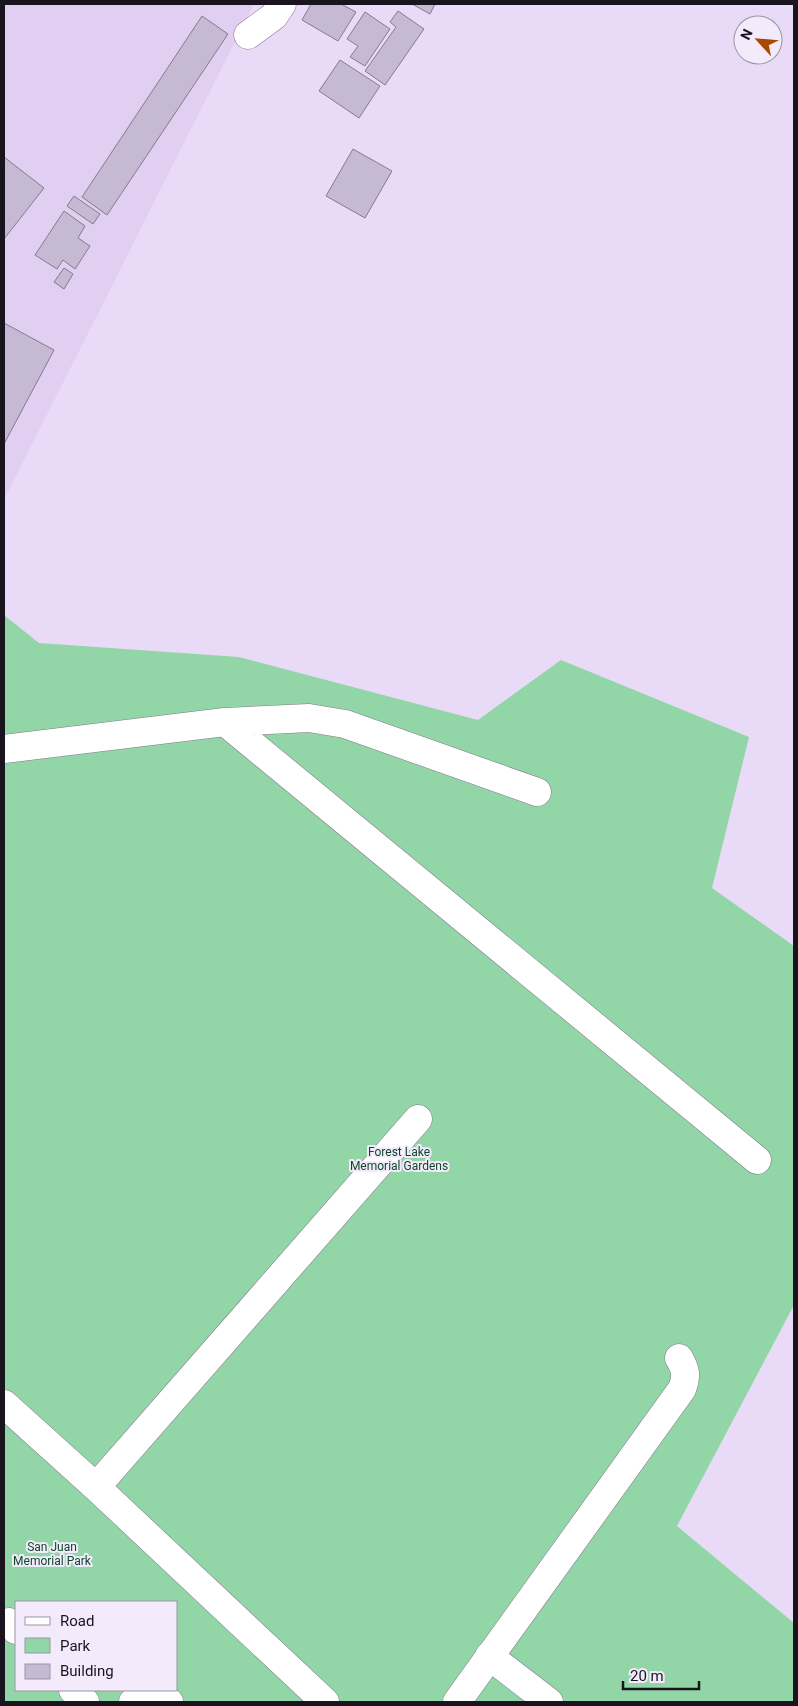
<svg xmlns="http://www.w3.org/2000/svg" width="798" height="1706" font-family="Roboto,sans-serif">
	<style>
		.built { fill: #e0cff1 }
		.green { fill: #92d6a7; fill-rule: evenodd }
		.building { fill: #c6b9d3; stroke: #867992 }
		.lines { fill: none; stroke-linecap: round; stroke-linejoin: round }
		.minor-casing { stroke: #847790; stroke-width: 29 }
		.minor { stroke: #fff; stroke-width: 28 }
		.labels { text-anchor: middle; stroke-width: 4; stroke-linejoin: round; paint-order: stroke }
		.park-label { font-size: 12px; fill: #0d4828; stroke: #f3ebfc }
	</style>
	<rect width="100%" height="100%" fill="#e9dbf7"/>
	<path class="built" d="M4 4H254L4 500Z"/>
	<path class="green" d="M4 615 39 643 239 657 478 720 561 660 749 737 712 888 794 946V1305L677 1526 794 1623V1702H4ZM16 1602H176V1690H16Z"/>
	<path class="building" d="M311 4H341L356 12 338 41 302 20Z
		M412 4H435L430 14Z
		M398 11 424 29 385 85 365 71 396 27 390 22Z
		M365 12 390 29 365 66 350 57 358 46 347 39Z
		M202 16 228 34 107 215 82 197Z
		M340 60 380 86 359 118 319 91Z
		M353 149 392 171 365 218 326 196Z
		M4 157 44 188 4 239Z
		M74 196 100 214 93 224 67 206Z
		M64 211 85 226 78 238 90 246 75 269 63 260 57 269 35 255Z
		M64 268 73 274 64 289 54 282Z
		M4 323 54 350 4 444Z"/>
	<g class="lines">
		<g class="minor-casing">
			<path id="minor" d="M248 35 274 16 282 4
				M225 722 757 1160
				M4 749 225 722 309 718 345 724 537 792
				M4 1404 96 1487 325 1702
				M96 1487 418 1119
				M9 1622 16 1630
				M489 1656 549 1702
				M73 1690 85 1702
				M157 1690 169 1702
				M133 1702 147 1690
				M457 1702 682 1389C687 1376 686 1370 679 1358"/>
		</g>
		<use href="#minor" class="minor"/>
	</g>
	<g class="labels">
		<g class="park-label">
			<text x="399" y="1156">Forest Lake<tspan x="399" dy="14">Memorial Gardens</tspan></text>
			<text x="52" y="1551">San Juan<tspan x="52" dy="14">Memorial Park</tspan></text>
		</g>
	</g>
	<rect width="798" height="1706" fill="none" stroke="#19141e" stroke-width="10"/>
	<rect x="15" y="1601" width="162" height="90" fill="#f3ebfc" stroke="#9c95a3"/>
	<rect x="25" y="1617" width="25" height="8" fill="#ffffff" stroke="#9c95a3"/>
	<text x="60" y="1626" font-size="15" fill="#19141e">Road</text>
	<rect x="25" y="1638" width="25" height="15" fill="#92d6a7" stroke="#9c95a3"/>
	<text x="60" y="1651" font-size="15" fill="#19141e">Park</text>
	<rect x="25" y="1664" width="25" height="15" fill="#c6b9d3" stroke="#9c95a3"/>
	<text x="60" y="1676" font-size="15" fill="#19141e">Building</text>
	<g transform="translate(758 40) rotate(296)"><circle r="24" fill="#f3ebfc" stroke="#9c95a3"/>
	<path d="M0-4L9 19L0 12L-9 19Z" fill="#a94900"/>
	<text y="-8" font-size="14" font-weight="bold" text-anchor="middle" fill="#19141e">N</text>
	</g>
	<path d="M623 1681v8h76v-8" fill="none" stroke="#19141e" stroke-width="2.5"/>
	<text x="630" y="1681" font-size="15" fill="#19141e" stroke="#f3ebfc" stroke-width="4" paint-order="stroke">20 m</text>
</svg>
